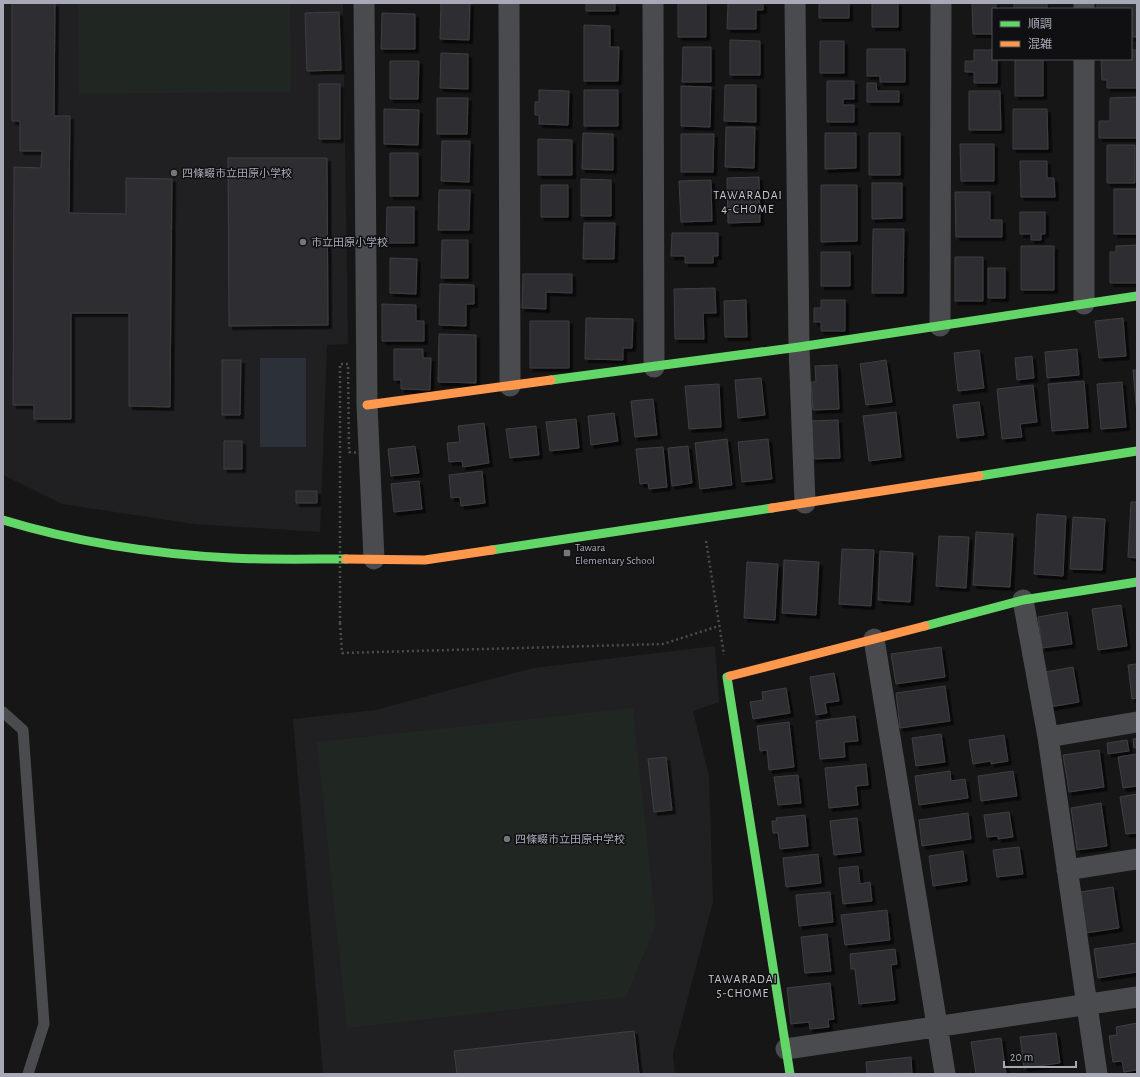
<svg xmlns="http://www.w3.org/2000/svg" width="1140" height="1077" font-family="'Alegreya Sans','Noto Sans JP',sans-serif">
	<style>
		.built { fill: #202022 }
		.green { fill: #202621 }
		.water { fill: #2c3139 }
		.building { fill: #2f2f30; stroke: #3e3f42; filter: url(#shadow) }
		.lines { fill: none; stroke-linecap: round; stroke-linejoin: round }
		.path { stroke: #4c4c50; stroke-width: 2.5; stroke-dasharray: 2 3; stroke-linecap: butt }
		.lane { stroke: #4a4b4e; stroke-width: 11 }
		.street { stroke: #4a4b4e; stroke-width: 21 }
		.fast { stroke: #63d668; stroke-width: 9 }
		.slow { stroke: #ff974d; stroke-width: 9 }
		.path-bridge { stroke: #4c4c50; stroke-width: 2.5; stroke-dasharray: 2 3; stroke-linecap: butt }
		.poi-dot { fill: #74767e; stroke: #101012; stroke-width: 1.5 }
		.labels { text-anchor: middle; stroke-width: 3; stroke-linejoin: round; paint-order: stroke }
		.poi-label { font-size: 11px; fill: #a7aab6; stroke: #101012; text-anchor: start }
		.neighbourhood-label { font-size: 12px; letter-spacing: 1px; fill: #c8cad2; stroke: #101012 }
	</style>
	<defs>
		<filter id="shadow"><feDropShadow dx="3.5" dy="3.5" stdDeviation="0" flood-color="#0009"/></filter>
	</defs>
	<rect width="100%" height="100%" fill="#161616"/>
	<path class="built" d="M3 3H343L348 344 327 345 320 532 194 524 62 504 3 475Z
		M715 646 719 702 693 711 709 776 713 902 673 1054 675 1074H323L293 719 375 710 533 668Z"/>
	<path class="green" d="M78 3H290L291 92 79 94Z
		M633 708 656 925 626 997 347 1028 317 742Z"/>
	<path class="water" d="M260 358H306V447H260Z"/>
	<path class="building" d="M12 3H55L54 116H70L69 213 126 214V178L172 179 170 407 129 406V313H71V419H34V405H13L14 167 41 168 42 151H20V121H12Z
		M441 3H470L469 40 440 39Z
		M586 3H615V11H586Z
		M678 3H706V37H678Z
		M728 3H763V10H756V29H727Z
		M819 3H849V18H819Z
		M872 3H898V27H872Z
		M972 3H996V9H993V34H973Z
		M1014 3H1047V9H1014Z
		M1097 3H1137V37H1131V9H1097Z
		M339 12 341 70 307 71 305 13Z
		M382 13 415 14V49H381Z
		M584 25 610 26V47H619L618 81H584Z
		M730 40 760 41V75H730Z
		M820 41H844V73H820Z
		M683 47H711V82H682Z
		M867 49H905V82H880V76H867Z
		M974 50H993V59H997V83H974V72H965V61H974Z
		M1131 50H1137V88H1107V80H1102L1101 59H1131Z
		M441 53 468 54V89L440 88Z
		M1015 59H1043V96H1015Z
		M390 61H419L418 99H390Z
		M827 81H854V99H843V105H854V122H827Z
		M867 83H876L877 91H899V102H867Z
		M319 84H340V139H319Z
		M725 85H756V122L724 121Z
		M681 86 711 87 710 127 681 126Z
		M539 90 569 91 568 125 539 124V115H535V102H539Z
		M584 90H618V126H584Z
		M969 91H1000L1001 130H969Z
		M1137 97V138H1099V121H1110V98Z
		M437 98H468L467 134H437Z
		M384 109 419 110 418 145 384 144Z
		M1013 109H1047L1048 149H1013Z
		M726 127H755L754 168 725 167Z
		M583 133 613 134V170L582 169Z
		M825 133H856V168L825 169Z
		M869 133H900V175H869Z
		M681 134H714L713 172H681Z
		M538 139 572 140V175H538Z
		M442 141H470L469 182 441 181Z
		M960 144H994V181H961Z
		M1107 145H1135V183H1107Z
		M390 153H418V196H390Z
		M228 158H327L328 325 229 326Z
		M1020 161H1047V178H1054L1055 197H1021Z
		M759 177 760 222 728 223 727 178Z
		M581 179 611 180V216H581Z
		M711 180 712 221 681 222 679 181Z
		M872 183H902V218L872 219Z
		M541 185H568V217H541Z
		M821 185H857V241L821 242Z
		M1114 189H1137V234H1114Z
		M439 190H470L469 230H438Z
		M955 192H990V220H1002V237H956Z
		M387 207H414V243H386Z
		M1020 212H1045V234H1041V240H1031V234H1020Z
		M584 223H615L614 259H583Z
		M873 229H904L903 293H872Z
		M672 233H718V256H713V263H685V256H671Z
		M442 240H468V278H441Z
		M1137 245V283H1110V252H1116V246Z
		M1021 246H1054V290H1021Z
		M821 252H850V286H821Z
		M955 257H983V301H955Z
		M390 258 417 259 416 294 390 293Z
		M988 268H1005V298H988Z
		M523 274H572V293L546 292V309L522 308Z
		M440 284 474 285V304H466V326L439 325Z
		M715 288 716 313H703L704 339H675L674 289Z
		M746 300 747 337H725L724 301Z
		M821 300H845V331H821V322H814V308H821Z
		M382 304 416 305V321H424V341H382Z
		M586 318 633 319 632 348H623V360L585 359Z
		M1123 318 1126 356 1099 358 1095 321Z
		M530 321H569V368H530Z
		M439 334 476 335V383L438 382Z
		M394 349H423V358H431L430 390 401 389V380H394Z
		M1077 349 1079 375 1047 378 1045 352Z
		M979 350 984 388 958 391 954 353Z
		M1032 356 1034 378 1017 380 1015 358Z
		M222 360H241L240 415H222Z
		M886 360 892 402 866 405 860 364Z
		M837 365 839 409 813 410 811 382H816L815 366Z
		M1133 370H1137V414Z
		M761 378 765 415 738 418 735 380Z
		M1084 381 1088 428 1052 431 1048 384Z
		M1122 382 1126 427 1101 429 1097 384Z
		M719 384 721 427 689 429 685 386Z
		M1033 385 1037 422 1020 424 1022 437 1002 439 997 389Z
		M653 399 657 435 635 437 631 401Z
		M979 402 984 435 957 438 953 405Z
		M896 412 901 457 869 461 863 416Z
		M614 413 618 441 591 445 588 416Z
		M576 419 579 448 550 451 546 422Z
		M838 420 840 458 813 459 811 421Z
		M484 423 489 463 463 467 462 461 449 462 447 443 460 442 458 426Z
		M536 426 539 455 510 458 506 429Z
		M727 439 732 485 700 489 695 443Z
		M768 439 772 479 742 482 738 442Z
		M224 441H242V469H224Z
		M415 446 419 473 391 476 388 449Z
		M688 446 692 483 672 486 668 448Z
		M663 447 667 487 649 489 648 483 640 484 636 449Z
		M482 471 485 503 461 506 460 497 451 498 449 475Z
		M419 481 422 509 394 512 391 484Z
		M296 491H317V503H296Z
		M1131 502H1137V558L1128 557Z
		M1037 514 1066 516 1063 576 1034 574Z
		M1073 517 1105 519 1102 570 1070 569Z
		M976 532 1013 534 1010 587 973 585Z
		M939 536 969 537 966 588 936 586Z
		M842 549 874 550 871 606 839 604Z
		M880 551 913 553 910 602 878 600Z
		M784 560 819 562 816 615 782 613Z
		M747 562 778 564 775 620 744 618Z
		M1121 605 1127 646 1098 650 1092 609Z
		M1067 612 1072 644 1042 648 1038 617Z
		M941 647 945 677 896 684 891 654Z
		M1137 664V698L1132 699 1128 665Z
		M1073 667 1079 702 1050 707 1045 672Z
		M834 673 839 701 825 703 827 713 816 715 810 677Z
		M945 686 950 721 900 728 896 693Z
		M786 688 790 713 753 719 750 702 763 700 762 692Z
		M855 716 858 741 844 742 845 757 820 759 816 721Z
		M789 722 794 767 769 770 767 750 760 751 757 726Z
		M941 734 945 762 916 766 912 738Z
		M1004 735 1008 761 991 764V761L973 764 969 740Z
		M1137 738V748H1134L1133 739Z
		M1127 740 1129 751 1108 754 1107 743Z
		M1099 750 1104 787 1069 792 1063 755Z
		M1137 754V786L1123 788 1118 757Z
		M666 757 672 810 654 812 648 759Z
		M866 764 868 785 856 786 858 805 829 808 825 768Z
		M950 771 951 781 965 779 968 798 919 805 915 776Z
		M1013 771 1017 796 981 801 978 776Z
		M798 775 801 803 778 805 774 777Z
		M1137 794V833L1126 834 1120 797Z
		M1101 803 1107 846 1077 850 1071 808Z
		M1009 812 1013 837 998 839V836L987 837 984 815Z
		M968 813 971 839 922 846 919 820Z
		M805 815 808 846 780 849 778 833H773L772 821H777L776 818Z
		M857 818 861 852 834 855 830 821Z
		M1019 847 1023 874 997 877 993 850Z
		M963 851 967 881 933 886 929 856Z
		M818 854 821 883 786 887 783 858Z
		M858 866 860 884 870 882 872 901 843 904 839 868Z
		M1113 887 1119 928 1086 933 1080 892Z
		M830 892 833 922 799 926 796 895Z
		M887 910 890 940 845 945 841 915Z
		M827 934 831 971 805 973 801 937Z
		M1137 943V972L1098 978 1094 949Z
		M895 949 897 964 891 965 895 1000 859 1004 855 969H851L850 954Z
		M830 983 834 1019 828 1020 829 1027 810 1029 809 1022 791 1024 787 988Z
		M1137 1023V1070L1124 1072 1122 1061 1113 1062 1109 1036 1117 1035 1116 1027Z
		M634 1031 639 1074H457L454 1051Z
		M1056 1033 1060 1063 1024 1068 1020 1037Z
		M1001 1038 1006 1074H976L971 1042Z
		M911 1057 912 1073 867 1074 866 1062Z"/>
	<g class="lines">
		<path class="path" d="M706 541 724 655
			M340 623 342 653 663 644 719 626"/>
		<path class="lane" d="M3 712 23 730 44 1024 28 1074"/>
		<path class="street" d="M364 3 367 405 374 559
			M509 3 510 386
			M653 3 654 367
			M795 3 799 347 805 503
			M1084 9V3
			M1084 304V59
			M940 326 941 3
			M1023 600 1048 737 1097 1074
			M874 639 945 1074
			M1048 737 1137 722
			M1067 870 1137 859
			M786 1049 1137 997"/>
		<path class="fast" d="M551 380 799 347 1137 296
			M979 476 1137 451
			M3 520C75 542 155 554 231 558 269 560 308 559 346 559
			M492 550 772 508
			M925 626 1023 600 1137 582
			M730 676 727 677 790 1074"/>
		<path class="slow" d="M367 405 551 380
			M772 508 979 476
			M346 559 425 560 492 550
			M730 676 925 626"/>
		<path class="path-bridge" d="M340 623V364H348L349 452 361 453"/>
	</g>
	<g class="poi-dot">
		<circle cx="174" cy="173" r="4"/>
		<circle cx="303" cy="242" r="4"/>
		<rect x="563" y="549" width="8" height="8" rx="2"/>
		<circle cx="507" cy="839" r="4"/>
	</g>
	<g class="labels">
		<g class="poi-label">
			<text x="182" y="177">四條畷市立田原小学校</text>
			<text x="311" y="246">市立田原小学校</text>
			<text x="575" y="551">Tawara<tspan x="575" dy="13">Elementary School</tspan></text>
			<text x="515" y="843">四條畷市立田原中学校</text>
		</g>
		<g class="neighbourhood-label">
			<text x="748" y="199">TAWARADAI<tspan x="748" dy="14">4-CHOME</tspan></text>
			<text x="743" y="983">TAWARADAI<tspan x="743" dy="14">5-CHOME</tspan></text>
		</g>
	</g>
	<rect width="1140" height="1077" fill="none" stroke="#a7aab6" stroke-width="8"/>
	<rect x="992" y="8" width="140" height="52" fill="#101012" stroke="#4c4e54"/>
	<rect x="1000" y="21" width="20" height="6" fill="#63d668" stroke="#4c4e54"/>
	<text x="1028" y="28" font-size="12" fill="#a7aab6">順調</text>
	<rect x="1000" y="41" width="20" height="6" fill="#ff974d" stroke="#4c4e54"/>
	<text x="1028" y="48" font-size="12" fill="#a7aab6">混雑</text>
	<path d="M1004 1061v6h72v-6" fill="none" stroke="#a7aab6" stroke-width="2"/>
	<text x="1010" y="1061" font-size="12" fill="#a7aab6" stroke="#101012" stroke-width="3" paint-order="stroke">20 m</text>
</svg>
